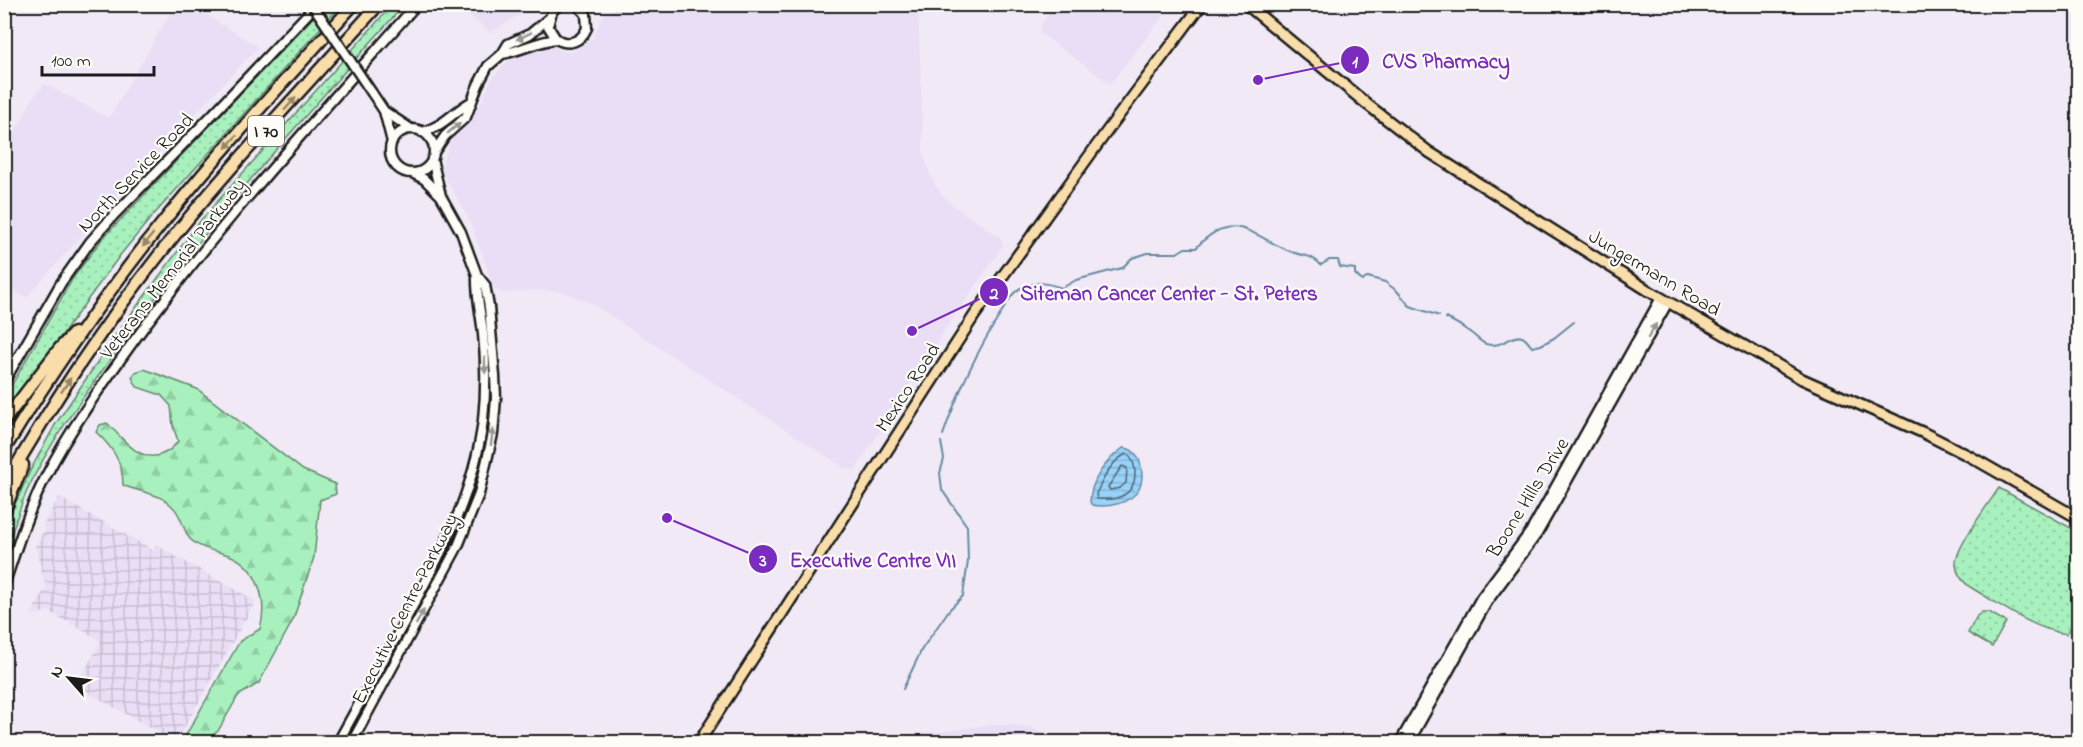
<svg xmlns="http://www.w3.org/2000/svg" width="2083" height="747" font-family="'Indie Flower',sans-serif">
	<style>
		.built { fill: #e9def5 }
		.industrial { fill: url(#industrial-grid) }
		.grass { fill: url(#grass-dots); stroke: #62866d; stroke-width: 1.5 }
		.forest { fill: url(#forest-firs); stroke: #62866d; stroke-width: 1.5 }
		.water { fill: url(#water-rules); stroke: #668aa1; stroke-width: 1.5 }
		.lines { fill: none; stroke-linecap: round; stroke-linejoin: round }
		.shore { stroke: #4e6574; stroke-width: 1.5 }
		.stream { stroke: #668aa1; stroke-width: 2 }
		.secondary-casing { stroke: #1c1c1c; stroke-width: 13 }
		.primary-casing { stroke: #1c1c1c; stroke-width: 14 }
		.highway-casing { stroke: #1c1c1c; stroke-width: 15 }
		.secondary { stroke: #fdfcf7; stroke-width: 8 }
		.primary { stroke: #f9deab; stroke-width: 9 }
		.highway { stroke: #f9deab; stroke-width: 10 }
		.secondary-bridge-casing { stroke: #1c1c1c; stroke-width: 13; stroke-linecap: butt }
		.secondary-bridge { stroke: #fdfcf7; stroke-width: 8 }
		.oneway { fill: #989794 }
		.oneway2 { fill: #96876b }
		.labels { text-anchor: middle; stroke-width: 4.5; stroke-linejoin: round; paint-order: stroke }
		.shield { fill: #fdfcf7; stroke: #605f5e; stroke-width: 1.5 }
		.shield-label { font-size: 18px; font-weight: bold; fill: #1c1c1c }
		.street-label { font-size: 20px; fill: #1c1c1c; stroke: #fdfcf7 }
		.leader { fill: none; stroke: #7b2cbf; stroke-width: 2 }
		.callout-dot { fill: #7b2cbf; stroke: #fdfcf7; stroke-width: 2 }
		.mark-label { font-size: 18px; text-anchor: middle; font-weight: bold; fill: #fff }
		.callout-label { font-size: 21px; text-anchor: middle; font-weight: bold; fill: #7b2cbf; stroke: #fdfcf7; stroke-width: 4.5; stroke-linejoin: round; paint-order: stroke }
	</style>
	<defs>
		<pattern id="industrial-grid" width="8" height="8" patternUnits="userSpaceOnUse" patternTransform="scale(1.5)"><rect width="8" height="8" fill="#e9def5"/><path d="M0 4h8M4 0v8" fill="none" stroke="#c7bed1"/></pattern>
		<pattern id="grass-dots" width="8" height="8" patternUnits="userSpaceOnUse" patternTransform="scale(1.5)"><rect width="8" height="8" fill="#a8f1be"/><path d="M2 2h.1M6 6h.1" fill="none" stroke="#90cea3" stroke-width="1.8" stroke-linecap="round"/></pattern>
		<pattern id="forest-firs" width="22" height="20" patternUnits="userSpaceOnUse" patternTransform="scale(1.5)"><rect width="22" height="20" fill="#a8f1be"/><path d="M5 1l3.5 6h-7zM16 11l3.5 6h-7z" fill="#90cea3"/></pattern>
		<pattern id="water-rules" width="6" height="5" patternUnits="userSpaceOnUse" patternTransform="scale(1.5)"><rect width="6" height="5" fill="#98d3f9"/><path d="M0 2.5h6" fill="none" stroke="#82b5d5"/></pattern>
	</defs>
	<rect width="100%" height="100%" fill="#f1eaf6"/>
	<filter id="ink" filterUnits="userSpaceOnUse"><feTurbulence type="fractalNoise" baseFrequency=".0167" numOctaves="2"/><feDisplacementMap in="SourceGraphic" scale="12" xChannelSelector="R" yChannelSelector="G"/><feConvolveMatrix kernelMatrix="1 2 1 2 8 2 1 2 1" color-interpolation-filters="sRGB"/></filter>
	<g filter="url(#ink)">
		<path class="built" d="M175 5H191L258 47 110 204 27 297 5 287V150L35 95 45 84 109 118Z
			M455 5H535L491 33Z
			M620 5H918L923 137V152L928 170 937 188 947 201 1001 238 1003 246 947 327 855 470 846 469 591 303 563 292 534 290 504 293 498 291 494 288 470 221 442 172 443 160 452 140 451 136 469 120 483 99 491 80 505 64 513 58 542 47 551 46 570 53 593 38 601 19 605 14Z
			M1055 5V4L1172 5 1110 84 1040 33V26Z
			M987 725H1015L1032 728 1065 742H909V735L913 734 939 732Z"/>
		<path class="industrial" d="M59 497 153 550 156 545 256 601 176 742 76 686 101 641 48 611 34 615 31 614 46 587 35 546 45 529 43 525Z"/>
		<path class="grass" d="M325 5H341L150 219 121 254 5 413V397L73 278 102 239Z
			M392 5H404C306 115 206 225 120 346 87 392 51 439 27 491 18 511 12 533 5 555V526L30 471 55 425 117 333 201 220Z
			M1999 488 2078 532V614L2067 634C2034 630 1999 604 1970 587 1962 581 1956 574 1956 563 1956 547 1989 503 1999 488Z
			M1982 612H1989L2006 622 1992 647 1968 633 1977 616Z"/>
		<path class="forest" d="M144 369 197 389 303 470 335 484 336 494 320 500 314 557 293 620 259 683 238 696 218 731 210 737H200L196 742H182L240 641 260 629C268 601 258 566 229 555 216 551 200 549 190 539 183 531 182 515 173 507 159 492 140 493 123 485 123 462 112 447 96 432L100 425 107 423C117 432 127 447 140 453 154 461 170 453 178 441L173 426 171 406 161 395 137 387 132 377 136 372Z"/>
		<path class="water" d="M1123 448C1141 448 1146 476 1139 489 1131 504 1106 508 1092 505L1090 502C1090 481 1106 460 1123 448Z"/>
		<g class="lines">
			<path class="shore" d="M1127 454C1133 459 1134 464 1135 471 1136 495 1118 501 1097 499L1096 494C1103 480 1111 460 1127 454Z
				M1122 466 1127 468 1126 483 1120 488 1110 490 1108 487Z"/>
			<path class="stream" d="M1446 318C1455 322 1463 327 1471 333 1477 337 1480 342 1486 344 1502 349 1512 333 1522 337 1527 339 1529 344 1532 347L1541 345 1554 338 1574 322
				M943 435C958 392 975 354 1000 315 1005 306 1012 291 1023 287 1039 281 1047 283 1062 288L1076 280 1122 268 1132 258 1148 253H1177L1185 248H1196C1233 207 1253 237 1292 252 1305 257 1311 254 1321 265L1329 260H1338L1340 267 1355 269V274L1362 281 1368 277 1385 282 1397 291 1410 306 1439 316
				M903 689 922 649 949 610 963 596 968 561 967 526 942 490 940 473 944 459 941 442"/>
			<g class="secondary-casing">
				<path id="secondary" d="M560 4 552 11 548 26 556 39C569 46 581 42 587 28L586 14 576 4
					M502 54C521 51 537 41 557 39
					M372 93 384 111 411 129
					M384 111 392 142
					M390 151a22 22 0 1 1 44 0a22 22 0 1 1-44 0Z
					M422 132C443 127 453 112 471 102
					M434 152 445 136 466 117 478 85 488 66 502 54 508 44 530 34 548 19
					M432 159 441 196
					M4 382 61 283 90 242 113 216 210 117 317 4
					M4 586C16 549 28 511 46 476 70 429 102 385 133 342 220 223 319 115 417 4
					M338 742C361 701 383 660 406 619 441 554 474 495 483 420 486 391 486 362 483 334 481 314 476 295 477 275
					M352 742 458 546 479 494 493 434 496 398 495 376 489 307 485 285 477 275 461 232 441 196 424 179 412 173
					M1400 742 1481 598 1531 531 1661 298
					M1409 742 1487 602 1537 534 1668 302"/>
			</g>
			<g class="primary-casing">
				<path id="primary" d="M1246 4 1368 105 1429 152 1649 291 1802 379 1924 433 1971 457 2078 518
					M699 742 974 316 1110 127 1202 4"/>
			</g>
			<g class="highway-casing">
				<path id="highway" d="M4 421 59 349 74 333
					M4 450C54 368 108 290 168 216 227 143 291 74 354 4
					M4 487C56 395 116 307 183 225 245 149 313 78 379 4
					M4 512 23 465"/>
			</g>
			<use href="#secondary" class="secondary"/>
			<use href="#primary" class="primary"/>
			<use href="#highway" class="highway"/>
			<g class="secondary-bridge-casing">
				<path id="secondary-bridge" d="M312 4 372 93"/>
			</g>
			<use href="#secondary-bridge" class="secondary-bridge"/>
		</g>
		<defs><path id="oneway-solid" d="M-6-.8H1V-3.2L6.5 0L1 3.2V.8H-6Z" transform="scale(1.5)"/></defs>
		<g class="oneway">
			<use href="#oneway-solid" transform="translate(524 36) rotate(154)"/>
			<use href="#oneway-solid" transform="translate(454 128) rotate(-40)"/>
			<use href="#oneway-solid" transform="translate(1652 331) rotate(-60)"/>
			<use href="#oneway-solid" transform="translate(485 365) rotate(88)"/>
			<use href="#oneway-solid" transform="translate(492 437) rotate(-82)"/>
			<use href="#oneway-solid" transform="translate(420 617) rotate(-62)"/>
		</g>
		<g class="oneway2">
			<use href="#oneway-solid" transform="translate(290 104) rotate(-48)"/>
			<use href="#oneway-solid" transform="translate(231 142) rotate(132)"/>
			<use href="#oneway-solid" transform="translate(148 240) rotate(128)"/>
			<use href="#oneway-solid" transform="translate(66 385) rotate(-57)"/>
		</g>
	</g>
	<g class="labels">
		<rect class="shield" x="248" y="116" width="36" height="30" rx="4.5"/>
		<g class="shield-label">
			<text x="266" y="137">I 70</text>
		</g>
		<g class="street-label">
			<text transform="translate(135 172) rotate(-46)" y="7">North Service Road</text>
			<text transform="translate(172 268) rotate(-52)" y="7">Veterans Memorial Parkway</text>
			<text transform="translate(1655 272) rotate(31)" y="7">Jungermann Road</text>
			<text transform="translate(907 387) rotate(-57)" y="7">Mexico Road</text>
			<text transform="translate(1527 497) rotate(-58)" y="7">Boone Hills Drive</text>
			<text transform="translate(404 608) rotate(-63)" y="7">Executive Centre Parkway</text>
		</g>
	</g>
	<path class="leader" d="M1258 80L1355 60M912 331L994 292M667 518L763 559"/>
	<g class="callout-dot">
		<circle cx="1258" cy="80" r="6"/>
		<circle cx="912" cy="331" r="6"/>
		<circle cx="667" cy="518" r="6"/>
		<circle cx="1355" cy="60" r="15"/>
		<circle cx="994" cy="292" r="15"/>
		<circle cx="763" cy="559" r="15"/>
	</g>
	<g class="mark-label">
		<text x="1355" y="67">1</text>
		<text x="994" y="299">2</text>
		<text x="763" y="566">3</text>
	</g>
	<g class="callout-label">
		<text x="1446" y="68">CVS Pharmacy</text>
		<text x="1169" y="300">Siteman Cancer Center - St. Peters</text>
		<text x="873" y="567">Executive Centre VII</text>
	</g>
	<rect width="2083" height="747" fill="none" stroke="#fdfcf7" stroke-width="24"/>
	<rect x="12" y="12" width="2059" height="723" fill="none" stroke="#1c1c1c" stroke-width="2" filter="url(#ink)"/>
	<g transform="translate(69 678) rotate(298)" stroke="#fdfcf7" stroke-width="4.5" paint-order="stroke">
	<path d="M0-4.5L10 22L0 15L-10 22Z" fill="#1c1c1c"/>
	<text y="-9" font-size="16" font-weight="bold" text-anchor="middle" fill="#1c1c1c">N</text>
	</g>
	<path d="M42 66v9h112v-9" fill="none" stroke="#1c1c1c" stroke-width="3"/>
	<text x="51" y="66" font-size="18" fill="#1c1c1c" stroke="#fdfcf7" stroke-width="4.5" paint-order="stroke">100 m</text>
</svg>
